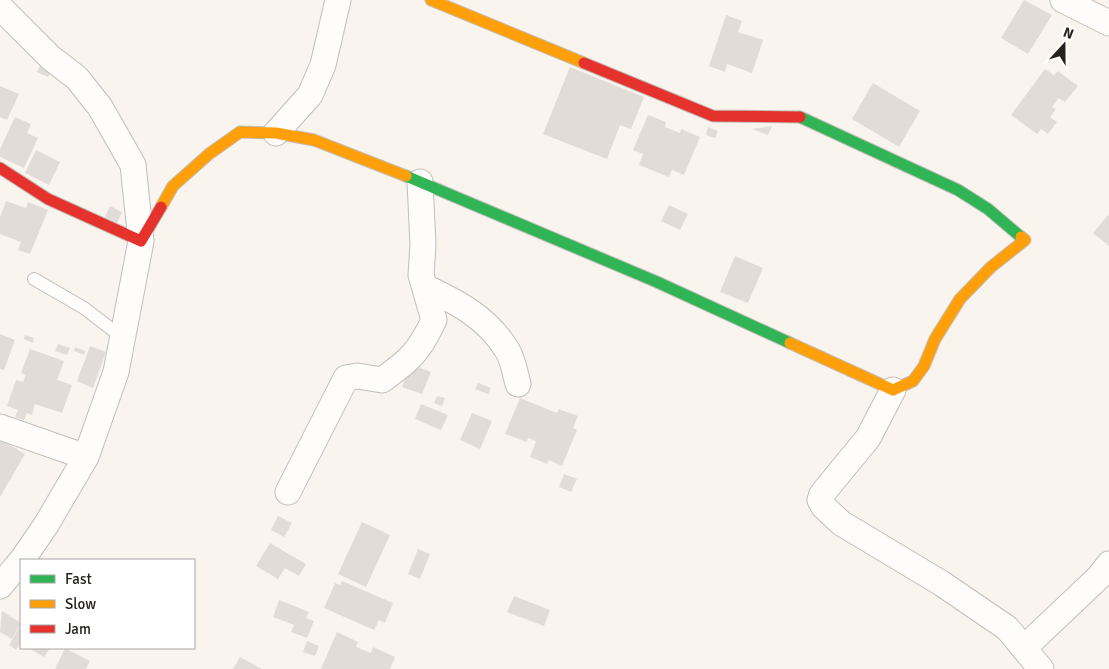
<svg xmlns="http://www.w3.org/2000/svg" width="1109" height="669" font-family="Signika,sans-serif">
	<style>
		.building { fill: #e2dcd9 }
		.lines { fill: none; stroke-linecap: round; stroke-linejoin: round }
		.lane-casing { stroke: #c3beb9; stroke-width: 14 }
		.street-casing { stroke: #c3beb9; stroke-width: 27 }
		.fast-casing { stroke: #c3beb9; stroke-width: 13 }
		.slow-casing { stroke: #c3beb9; stroke-width: 13 }
		.jam-casing { stroke: #c3beb9; stroke-width: 13 }
		.lane { stroke: #fefdfc; stroke-width: 12 }
		.street { stroke: #fefdfc; stroke-width: 25 }
		.fast { stroke: #30b455; stroke-width: 11 }
		.slow { stroke: #ff9f0a; stroke-width: 11 }
		.jam { stroke: #e5322d; stroke-width: 11 }
	</style>
	<rect width="100%" height="100%" fill="#faf4ee"/>
	<path class="building" d="M1024 0 1052 15 1028 54 1001 38Z
		M726 15 742 21 738 32 763 40 752 73 727 64 725 72 709 66Z
		M42 61 54 66 48 77 37 72Z
		M570 67 644 97 631 129 620 125 607 159 543 134Z
		M1045 69 1054 75 1058 71 1078 86 1065 102 1059 98 1052 107 1056 109 1050 117 1057 122 1048 134 1041 129 1037 134 1011 115Z
		M873 83 920 111 899 147 852 119Z
		M0 86 19 94 7 120 0 117Z
		M648 115 666 122 665 127 680 133 681 129 700 137 684 175 672 170 669 177 639 165 643 154 633 150Z
		M15 117 31 124 27 133 38 138 24 168 0 157V149Z
		M772 126 768 135 752 129Z
		M708 127 718 131 715 138 706 135Z
		M36 150 60 162 49 185 25 173Z
		M6 201 26 208 28 202 48 210 30 254 18 250 21 242 0 234V217Z
		M669 205 688 214 680 230 661 221Z
		M110 206 122 212 117 223 105 217Z
		M1109 214V246L1093 233Z
		M735 256 763 268 748 303 720 292Z
		M0 334 15 340 4 370 0 369Z
		M25 335 34 338 33 343 24 339Z
		M58 344 70 348 67 355 55 351Z
		M90 346 106 352 93 388 77 381Z
		M75 347 85 351 84 355 74 351Z
		M30 349 64 361 57 380 72 385 62 413 35 404 32 415 27 413 24 420 15 417 18 410 7 406 16 380 23 382 26 375 21 373Z
		M410 364 431 372 422 394 402 387Z
		M478 383 491 388 488 394 475 389Z
		M437 396 445 398 442 406 434 403Z
		M520 398 557 413 559 409 578 416 573 428 577 430 562 466 549 460 547 464 530 457 536 441 528 438 527 442 505 434Z
		M421 404 448 415 441 430 415 419Z
		M472 413 492 421 480 449 460 440Z
		M0 439 25 454 0 497Z
		M564 474 577 479 571 492 559 487Z
		M278 516 292 523 284 537 271 530Z
		M362 522 390 535 366 587 338 574Z
		M270 543 306 564 299 576 285 568 278 579 256 566Z
		M418 549 430 554 420 579 408 574Z
		M342 581 393 603 385 623 379 620 374 630 324 608 335 583 340 585Z
		M514 596 550 610 544 626 507 612Z
		M279 600 309 612 306 618 314 621 307 638 291 632 294 625 273 617Z
		M2 611 21 623 12 639 0 632Z
		M21 625V642L16 650 9 645Z
		M337 632 358 642 356 647 371 653 373 647 395 657 390 669H321Z
		M307 641 319 646 315 656 303 652Z
		M29 648H50L44 657Z
		M65 648 90 661 86 669H55Z
		M240 657 262 669H233Z"/>
	<g class="lines">
		<g class="lane-casing">
			<path id="lane" d="M34 279 84 308 123 338"/>
		</g>
		<g class="street-casing">
			<path id="street" d="M1063 0 1109 23
				M0 7 51 58 77 78 100 107 133 165 141 241 116 372 86 457 46 525 22 560
				M276 133 310 95 323 65 338 0
				M425 287C457 302 488 318 507 350 513 359 515 373 518 384
				M893 390 868 438 822 494 820 500 824 507 841 523 941 583 1007 628 1041 669
				M0 427 86 457
				M288 492 346 378 357 376 382 380C410 360 419 352 434 320L421 275 423 245 420 182
				M0 586 21 561
				M1024 648 1099 577 1109 564"/>
		</g>
		<g class="fast-casing">
			<path id="fast" d="M800 117 958 190 988 209 1021 237
				M406 176 657 282 790 343"/>
		</g>
		<g class="slow-casing">
			<path id="slow" d="M431 0 584 63
				M161 207 173 186 209 154 240 132 276 133 314 140 406 176
				M790 343 893 390 913 381 924 366 935 339 960 299 991 267 1025 240 1021 237"/>
		</g>
		<g class="jam-casing">
			<path id="jam" d="M584 63 713 116 800 117
				M0 168 48 199 141 241 161 207"/>
		</g>
		<use href="#lane" class="lane"/>
		<use href="#street" class="street"/>
		<use href="#fast" class="fast"/>
		<use href="#slow" class="slow"/>
		<use href="#jam" class="jam"/>
	</g>
	<rect x="20" y="559" width="175" height="90" fill="#ffffff" stroke="#a8a6a5"/>
	<rect x="30" y="575" width="25" height="8" fill="#30b455" stroke="#a8a6a5"/>
	<text x="65" y="584" font-size="15" fill="#26211d">Fast</text>
	<rect x="30" y="600" width="25" height="8" fill="#ff9f0a" stroke="#a8a6a5"/>
	<text x="65" y="609" font-size="15" fill="#26211d">Slow</text>
	<rect x="30" y="625" width="25" height="8" fill="#e5322d" stroke="#a8a6a5"/>
	<text x="65" y="634" font-size="15" fill="#26211d">Jam</text>
	<g transform="translate(1064 45) rotate(21)" stroke="#ffffff" stroke-width="4" paint-order="stroke">
	<path d="M0-4L9 19L0 12L-9 19Z" fill="#26211d"/>
	<text y="-8" font-size="14" font-weight="bold" text-anchor="middle" fill="#26211d">N</text>
	</g>
</svg>
